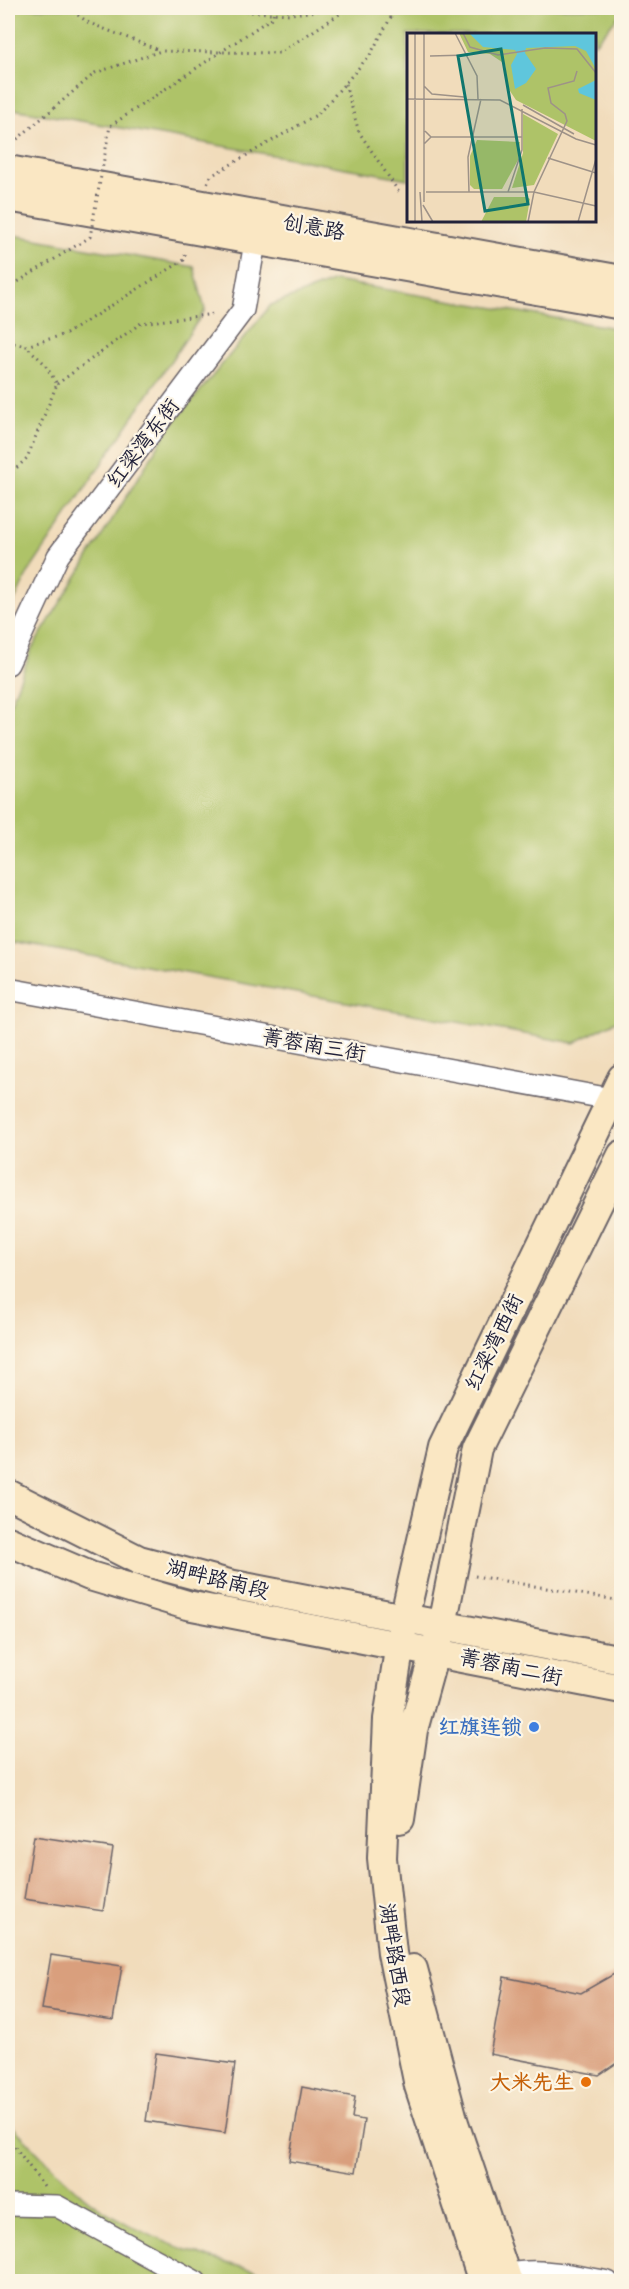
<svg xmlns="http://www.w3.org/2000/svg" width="629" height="2289" font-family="Mynerve,'LXGW WenKai TC',sans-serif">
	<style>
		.green { fill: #aec368; stroke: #687252; stroke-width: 1.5 }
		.building { fill: #d99f7d }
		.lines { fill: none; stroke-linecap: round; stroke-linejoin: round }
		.street-casing { stroke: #6a6368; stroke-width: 24 }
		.secondary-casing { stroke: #6a6368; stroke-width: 32 }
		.path { stroke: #6a6368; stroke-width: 3; stroke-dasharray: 1.5 4.5; stroke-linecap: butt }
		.street { stroke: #fff; stroke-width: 21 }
		.secondary { stroke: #fae7c3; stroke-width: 28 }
		.path-bridge { stroke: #6a6368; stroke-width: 3; stroke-dasharray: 1.5 4.5; stroke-linecap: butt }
		.shop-dot { fill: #3f7fe0; stroke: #fcf5e5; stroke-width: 2 }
		.food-dot { fill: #e8710a; stroke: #fcf5e5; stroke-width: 2 }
		.labels { text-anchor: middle; stroke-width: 4.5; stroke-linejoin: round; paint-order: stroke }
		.street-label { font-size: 21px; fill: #22223b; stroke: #fcf5e5 }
		.shop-label { font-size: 21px; font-weight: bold; fill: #366cbe; stroke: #fcf5e5; text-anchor: end }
		.food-label { font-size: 21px; font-weight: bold; fill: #c56008; stroke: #fcf5e5; text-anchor: end }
		.inset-road { fill: none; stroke: #9e9288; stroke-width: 1.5 }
		.view { fill: #0f766e; fill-opacity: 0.15; stroke: #0f766e; stroke-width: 3 }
		.inset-edge { fill: none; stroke: #22223b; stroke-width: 3 }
	</style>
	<rect width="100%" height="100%" fill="#fcf5e5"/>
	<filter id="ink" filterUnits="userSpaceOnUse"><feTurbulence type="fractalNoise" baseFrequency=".0167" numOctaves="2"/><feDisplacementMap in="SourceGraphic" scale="12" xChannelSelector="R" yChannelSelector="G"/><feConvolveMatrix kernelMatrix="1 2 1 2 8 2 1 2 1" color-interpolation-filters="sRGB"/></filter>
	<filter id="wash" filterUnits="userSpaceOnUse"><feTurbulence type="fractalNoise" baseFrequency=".008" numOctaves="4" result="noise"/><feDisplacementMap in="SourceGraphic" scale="24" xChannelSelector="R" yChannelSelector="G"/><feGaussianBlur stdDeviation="1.35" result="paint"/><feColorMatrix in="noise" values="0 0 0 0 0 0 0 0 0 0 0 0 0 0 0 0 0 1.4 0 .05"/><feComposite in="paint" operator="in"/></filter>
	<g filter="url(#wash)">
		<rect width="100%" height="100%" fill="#f1dcbb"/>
		<path class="green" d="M8 8H621L622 12 595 43 594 34H408V179L8 108Z
			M8 234 194 267 205 310 28 573 8 615Z
			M335 281 621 329V1013L618 1020 574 1043 8 941V710L32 648 168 430 271 305Z
			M8 2118 14 2128C36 2149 69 2187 94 2204 157 2246 230 2267 303 2281H8Z"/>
		<g id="blocks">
			<path class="building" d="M34 1836 113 1848 103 1911 24 1899Z
				M51 1955 122 1966 113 2020 42 2009Z
				M621 1970V2060L599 2075 490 2054 504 1977 581 1993Z
				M156 2053 235 2064 225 2133 146 2121Z
				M302 2087 355 2097 352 2118 364 2120 356 2172 289 2161Z"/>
		</g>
	</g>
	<g filter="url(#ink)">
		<use href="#blocks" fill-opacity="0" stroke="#6a6368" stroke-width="1.5"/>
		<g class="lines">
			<g class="street-casing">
				<path id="street" d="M8 664 58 556 243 310 258 226
					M8 989 622 1101
					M8 2205 57 2206 196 2282
					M494 2278C530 2265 572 2275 608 2282"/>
			</g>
			<g class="secondary-casing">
				<path id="secondary" d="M8 170 622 280
					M8 197 622 305
					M8 1494 139 1560 229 1584 622 1660
					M8 1541 90 1576 187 1605 622 1689
					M400 1819 413 1730 442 1625 477 1449 622 1155
					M413 1969 454 2123 508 2282
					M483 2282 419 2086 392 1953 382 1858 388 1719 404 1619 443 1448 622 1078"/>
			</g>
			<path class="path" d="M68 8 89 23 159 50
				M228 8 233 11 290 14 347 8
				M345 84 359 132 400 194
				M8 147 95 73 161 51 279 53 349 8
				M208 183 211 176 318 114 370 55 396 8
				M8 342 26 346 66 334 184 260 186 252
				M57 384 141 323 215 314
				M8 476 27 458 57 384 44 363 26 346
				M475 1576 622 1601
				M8 2137 44 2187"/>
			<use href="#street" class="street"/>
			<use href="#secondary" class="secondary"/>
			<path class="path-bridge" d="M8 288 90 237 110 126 273 17 274 8"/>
		</g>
	</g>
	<circle class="shop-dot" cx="534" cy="1727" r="6"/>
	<circle class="food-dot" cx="586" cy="2082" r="6"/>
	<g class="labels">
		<g class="street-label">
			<text transform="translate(314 227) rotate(10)" y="7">创意路</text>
			<text transform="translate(143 443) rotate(-53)" y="7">红梁湾东街</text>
			<text transform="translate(314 1045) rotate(10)" y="7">菁蓉南三街</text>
			<text transform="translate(494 1342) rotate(-64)" y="7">红梁湾西街</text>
			<text transform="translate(218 1579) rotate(14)" y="7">湖畔路南段</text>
			<text transform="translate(511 1667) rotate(12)" y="7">菁蓉南二街</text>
			<text transform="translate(395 1955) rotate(81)" y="7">湖畔路西段</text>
		</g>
		<g class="shop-label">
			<text x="522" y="1734">红旗连锁</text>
		</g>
		<g class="food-label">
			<text x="574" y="2089">大米先生</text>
		</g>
	</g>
	<g transform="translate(407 33)">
		<rect width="189" height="189" fill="#f1dcbb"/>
		<path d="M52 0H189V108L109 67 101 55 98 31 83 21 61 19ZM116 81 151 101 127 152 105 155 116 120ZM70 107 113 109 111 127 95 156H67L63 152V123ZM87 164H120L123 166 119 189H74Z" fill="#aec368"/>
		<path d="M62 0H189V36L179 18 168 13 119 15 118 20 129 36 119 50 108 56 104 32 110 21 108 17 76 14ZM189 47V67L172 60 171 56Z" fill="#5fc6dc"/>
		<path class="inset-road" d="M17 0V169M48 0 70 43 71 66M56 0 63 14 91 22 138 15 170 16 189 40M23 23 61 22M17 53 25 61 57 64M0 66 93 67 169 106 189 112M116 72 167 101M24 104H115M17 111 24 104 18 98M141 125 189 140M13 159 15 189M19 159H127L189 173M62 159 61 124 74 66M101 159 115 117V76M16 172 26 189M8 189V0M121 189 127 159 160 88 158 81 144 70 141 55 167 48 170 38M171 189 189 126"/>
		<path class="view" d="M94 16 121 171 78 178 51 23Z"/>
		<rect width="189" height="189" class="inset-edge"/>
	</g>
	<rect width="629" height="2289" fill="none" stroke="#fcf5e5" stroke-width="30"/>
</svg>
